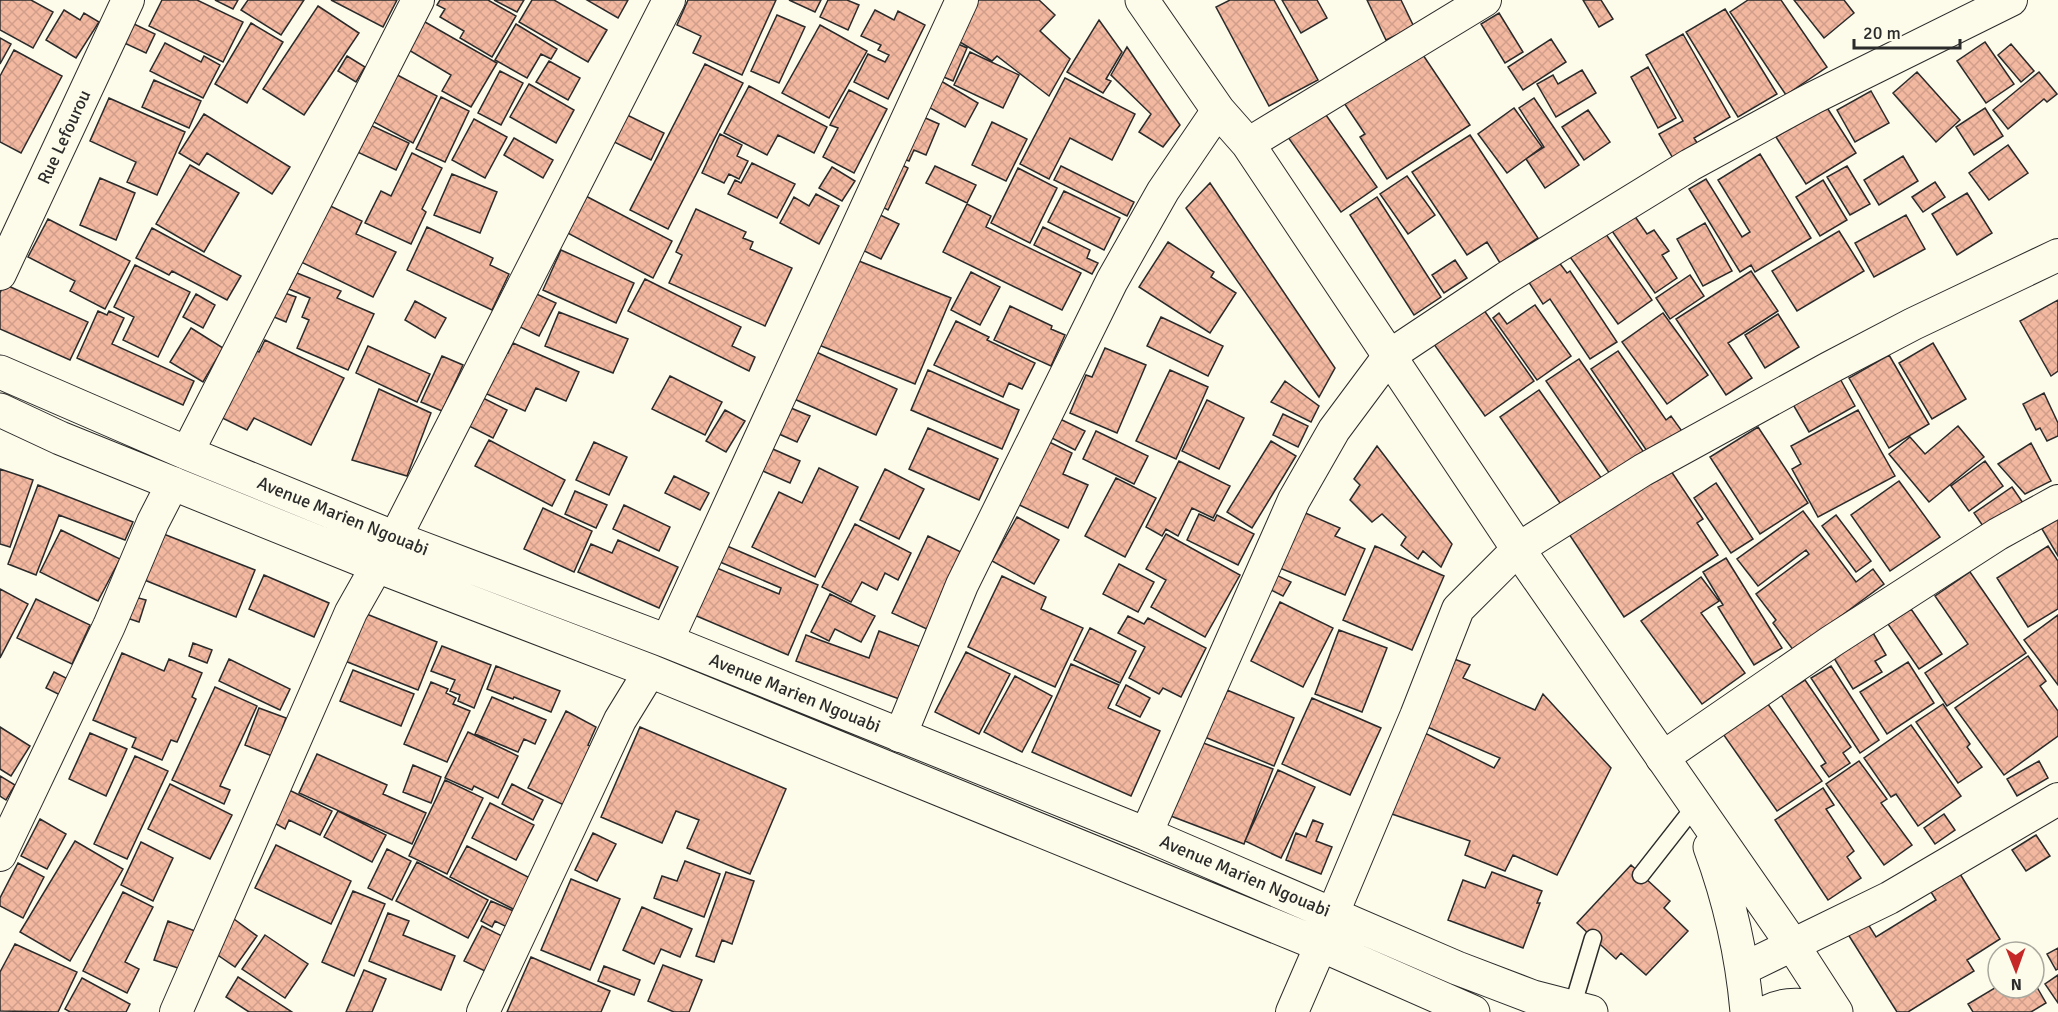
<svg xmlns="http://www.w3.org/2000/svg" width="2058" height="1012" font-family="Signika,sans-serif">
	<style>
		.building { fill: url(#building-cross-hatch); stroke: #2b2b2b; stroke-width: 1.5 }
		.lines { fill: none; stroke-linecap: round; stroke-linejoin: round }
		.lane-casing { stroke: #2b2b2b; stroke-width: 19 }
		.street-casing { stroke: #2b2b2b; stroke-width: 34 }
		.primary-casing { stroke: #2b2b2b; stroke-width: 35 }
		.highway-casing { stroke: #2b2b2b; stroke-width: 35 }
		.lane { stroke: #fdfbea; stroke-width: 16 }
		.street { stroke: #fdfbea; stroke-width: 32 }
		.primary { stroke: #fdfbea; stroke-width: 33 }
		.highway { stroke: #fdfbea; stroke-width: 33 }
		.labels { text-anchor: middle; stroke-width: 4.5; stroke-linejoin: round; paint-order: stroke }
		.street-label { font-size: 18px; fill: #2b2b2b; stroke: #fdfbea }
	</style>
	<defs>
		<pattern id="building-cross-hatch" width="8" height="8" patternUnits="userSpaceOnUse" patternTransform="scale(1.5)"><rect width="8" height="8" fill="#f2b8a0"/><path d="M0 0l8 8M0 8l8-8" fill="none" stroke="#d09e8a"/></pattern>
	</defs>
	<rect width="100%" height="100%" fill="#fdfbea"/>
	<path class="building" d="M0 0H31L53 12 33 48 0 30Z
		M162 0H197L243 22 223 62 149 26Z
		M215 0H238L233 9Z
		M248 0H304L281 35 241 10Z
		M331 0H397L383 27Z
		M440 0H488L516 16 492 57 460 38 464 31 440 17 445 9 437 5Z
		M494 0H524L517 12Z
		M532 0H554L607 30 588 62 519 22Z
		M587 0H628L618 18Z
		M688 0H776L742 75 693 53 701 36 677 25Z
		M789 0H821L815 12Z
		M828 0H847L859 5 848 30 820 17Z
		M977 0H1039L1055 15 1040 31 1070 59 1049 96 997 56 992 61 948 35Z
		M1230 0H1274L1318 80 1269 106 1216 7Z
		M1282 0H1317L1327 18 1301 33Z
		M1367 0H1401L1414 27 1386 40Z
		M1583 0H1601L1613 19 1599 27Z
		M1748 0H1781L1827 67 1786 95 1730 12Z
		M1794 0H1844L1854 13 1824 38Z
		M318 6 359 33 304 115 263 89Z
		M1725 9 1777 94 1738 117 1686 32Z
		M64 10 80 20 84 13 99 22 76 58 46 40Z
		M875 10 894 20 898 11 925 25 888 99 854 82 868 54 885 62 889 55 878 50 881 45 861 36Z
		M1499 13 1523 52 1505 63 1481 24Z
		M777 15 805 27 779 83 751 71Z
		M418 18 497 63 471 107 442 91 451 75 402 46Z
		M1099 20 1122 52 1106 79 1111 81 1103 93 1067 72Z
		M132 23 155 34 146 53 122 42Z
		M251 23 283 42 247 103 215 84Z
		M516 24 557 49 551 59 541 54 527 78 495 60Z
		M820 25 867 51 829 118 782 93Z
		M1683 34 1730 117 1694 138 1699 146 1674 160 1659 134 1683 121 1646 55Z
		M0 38 11 44 0 64Z
		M947 39 967 48 953 81 932 72Z
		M1551 39 1566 62 1523 90 1508 67Z
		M1985 42 2014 84 1986 103 1957 61Z
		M165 43 201 62 204 56 220 65 203 98 150 71Z
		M2011 44 2034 71 2021 82 1998 55Z
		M1417 46 1470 125 1387 179 1360 137 1365 134 1340 97Z
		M1127 47 1180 125 1163 147 1139 132 1151 114 1111 75Z
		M14 50 62 76 21 153 0 142V76Z
		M970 52 1019 75 1003 108 954 85Z
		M347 56 365 67 356 82 338 71Z
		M549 61 580 78 568 100 536 82Z
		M705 64 743 83 668 229 630 210Z
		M1648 67 1676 118 1658 128 1631 77Z
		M388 70 437 96 413 143 370 120Z
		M1582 70 1596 93 1556 117 1537 84 1553 75 1558 84Z
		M500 71 523 83 501 125 478 113Z
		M1917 72 1960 120 1936 142 1893 93Z
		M2039 72 2057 94 2047 102 2044 99 2008 129 1993 110Z
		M936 78 978 103 965 127 921 103Z
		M1065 78 1135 114 1112 160 1070 138 1049 179 1020 164Z
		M154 80 201 101 189 128 142 107Z
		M529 84 574 110 556 143 510 117Z
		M749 86 827 127 814 153 778 135 767 155 724 133Z
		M849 90 887 109 854 173 823 157 838 128 830 125Z
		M1871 91 1889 123 1855 142 1837 110Z
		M441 97 469 111 445 162 416 149Z
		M109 98 185 132 157 195 127 182 136 162 90 141Z
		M1534 98 1579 165 1545 188 1526 159 1544 147 1519 108Z
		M1826 106 1856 153 1806 184 1776 137Z
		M1321 108 1377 187 1341 212 1285 133Z
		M1514 108 1542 147 1507 173 1478 134Z
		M1985 108 2003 136 1974 155 1956 127Z
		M1588 110 1610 142 1584 160 1562 127Z
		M621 112 664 133 651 160 608 139Z
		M914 113 939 124 926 155 914 150 909 161 896 156Z
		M204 114 290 167 272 194 207 153 199 165 179 153Z
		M474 119 507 137 485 178 452 160Z
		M992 122 1027 139 1006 181 972 165Z
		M366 123 409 143 396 170 353 150Z
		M720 134 742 145 737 156 748 161 739 179 729 174 724 183 702 173Z
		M1470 135 1538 238 1500 263 1487 242 1467 255 1412 172Z
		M514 138 553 160 543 178 504 155Z
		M2008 145 2028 173 1989 200 1969 173Z
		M412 153 442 168 422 209 426 212 411 244 365 223 381 191 391 196Z
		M1760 154 1811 238 1755 272 1751 265 1740 272 1689 189 1706 179 1742 237 1750 232 1718 180Z
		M1903 156 1918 181 1879 205 1864 180Z
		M895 161 908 168 888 210 875 203Z
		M752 163 795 184 777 218 728 194 735 180 741 183Z
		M190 165 239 193 204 252 156 224Z
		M935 166 976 185 967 203 926 183Z
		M1061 166 1134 202 1127 216 1054 180Z
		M1847 166 1870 204 1850 215 1827 177Z
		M832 167 855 181 842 201 819 188Z
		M1018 168 1057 188 1030 243 991 223Z
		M452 174 497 192 480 233 434 215Z
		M1407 176 1435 215 1408 234 1380 194Z
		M100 178 135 193 116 240 80 225Z
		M1823 180 1847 220 1820 236 1796 197Z
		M1935 182 1945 197 1923 212 1912 197Z
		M1210 183 1335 368 1319 397 1186 208Z
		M1064 191 1120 218 1104 250 1048 222Z
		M580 193 672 241 653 278 560 229Z
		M1967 193 1992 233 1957 255 1932 214Z
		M816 194 839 206 819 244 780 223 794 197 809 206Z
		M1377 197 1441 297 1414 315 1350 215Z
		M324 203 362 221 356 234 396 252 373 297 301 262Z
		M967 204 991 216 986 227 1081 273 1062 310 943 252Z
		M696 209 746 232 743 238 753 242 750 249 792 268 765 326 669 283 682 255 676 252Z
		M872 211 899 224 881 259 854 246Z
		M1634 215 1647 234 1654 230 1669 251 1662 255 1677 278 1655 293 1612 231Z
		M1906 215 1925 249 1874 277 1855 243Z
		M48 219 130 261 105 309 70 291 75 281 28 257Z
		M1705 223 1732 271 1703 286 1677 239Z
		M427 227 493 258 490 265 509 274 492 310 407 270Z
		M1043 227 1090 250 1087 258 1098 263 1092 274 1034 245Z
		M152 228 241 276 227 300 172 271 169 275 136 258Z
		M1603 230 1652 300 1618 324 1568 254Z
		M1839 231 1864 271 1797 311 1772 271Z
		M1168 242 1214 272 1211 277 1236 293 1210 333 1139 287Z
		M561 250 634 283 616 323 543 290Z
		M854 259 951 298 915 384 819 345Z
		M1455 260 1467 278 1444 293 1432 275Z
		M1558 261 1567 273 1570 271 1617 342 1590 359 1550 299 1543 304 1528 281Z
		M135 265 190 292 158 357 123 340 134 317 114 307Z
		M1751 271 1778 311 1728 343 1752 378 1726 395 1676 319Z
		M971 272 1000 287 980 325 951 310Z
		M297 273 341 291 337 298 374 314 348 370 297 348 309 320 302 317 310 298 289 289Z
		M1690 275 1704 296 1670 319 1656 298Z
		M645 279 741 327 732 346 755 357 749 371 628 311Z
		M4 284 88 322 70 360 0 329V293Z
		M276 290 296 297 286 322 267 314Z
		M530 291 556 303 539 336 514 324Z
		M196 294 215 305 203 328 183 317Z
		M2058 300V371L2051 376 2020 321Z
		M415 301 446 318 435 338 405 320Z
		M1535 305 1571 356 1537 380 1493 318 1499 313 1507 324Z
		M1010 306 1052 326 1051 329 1065 335 1051 366 994 340Z
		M1481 306 1534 381 1485 416 1431 340Z
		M98 311 107 315 109 311 124 318 112 344 194 381 183 405 77 358Z
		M559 312 628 339 613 373 545 346Z
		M1663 313 1708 375 1667 404 1622 342Z
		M1778 314 1799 347 1765 368 1745 335Z
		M1161 317 1223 346 1208 376 1147 346Z
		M956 321 989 337 987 340 1035 363 1022 389 1009 383 1003 397 934 365Z
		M191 328 223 348 203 382 170 362Z
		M265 340 344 378 311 445 254 418 247 430 216 415 248 347 259 352Z
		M513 343 579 372 566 401 536 388 525 411 478 390 497 348 508 353Z
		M1933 343 1966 399 1932 419 1899 363Z
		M368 346 430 374 417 402 356 373Z
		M1105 348 1146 365 1117 433 1070 413 1086 375 1092 377Z
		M814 351 897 389 876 435 792 398Z
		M1618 351 1666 420 1671 416 1684 434 1651 457 1591 369Z
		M1889 355 1929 424 1889 448 1849 378Z
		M442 356 463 365 442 411 421 402Z
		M1579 359 1645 454 1612 477 1546 381Z
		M928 370 1019 410 1002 449 911 410Z
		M1170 370 1208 387 1176 459 1136 441Z
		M1838 375 1855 406 1809 432 1791 401Z
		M670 376 722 402 705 435 652 409Z
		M1285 381 1319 406 1311 422 1271 402Z
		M379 389 431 413 407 476 352 460Z
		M1539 390 1607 486 1567 513 1500 417Z
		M2044 393 2058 423V436L2047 441 2040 428 2036 430 2023 404Z
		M475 394 507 410 493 438 461 422Z
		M1207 400 1244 418 1219 469 1182 451Z
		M791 408 810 416 797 442 779 434Z
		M725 410 745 421 726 452 706 441Z
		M1858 410 1895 476 1818 517 1792 469 1801 464 1791 446Z
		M1283 414 1308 426 1298 447 1273 435Z
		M1058 418 1085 431 1075 450 1048 436Z
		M1958 426 1984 457 1929 502 1889 454 1910 437 1925 454Z
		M1758 427 1808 503 1760 534 1710 457Z
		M928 428 998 459 979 500 909 469Z
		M1096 431 1148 456 1134 484 1083 459Z
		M1043 439 1072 453 1063 474 1088 485 1068 528 1013 502Z
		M489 440 565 480 552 506 475 466Z
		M1271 441 1296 456 1252 528 1227 512Z
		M594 442 627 457 609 495 576 480Z
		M2031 443 2051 481 2025 494 1998 464Z
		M766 446 800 461 790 483 756 468Z
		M1377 446 1452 544 1441 567 1423 551 1418 559 1401 545 1406 537 1382 514 1372 522 1350 500 1360 485 1354 479Z
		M1179 461 1230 486 1213 518 1192 508 1178 536 1166 529 1162 536 1146 527Z
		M1985 461 2003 486 1969 511 1951 486Z
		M1665 462 1703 519 1697 523 1718 555 1624 617 1565 528Z
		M819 468 858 487 815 577 752 547 779 492 802 503Z
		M0 469 33 480 10 547 0 544Z
		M885 469 924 489 899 539 860 520Z
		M674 476 709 493 700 510 665 493Z
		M1116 478 1156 498 1125 557 1085 536Z
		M1899 481 1940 537 1890 571 1851 515Z
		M1716 483 1753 539 1731 553 1694 498Z
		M38 485 133 522 125 540 59 515 36 575 8 564Z
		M2012 487 2023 503 1985 529 1974 513Z
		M575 491 607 505 596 528 565 514Z
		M624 505 670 527 659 551 613 529Z
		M543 508 592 531 574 572 524 549Z
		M1294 508 1340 528 1335 536 1365 549 1345 595 1270 564Z
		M1803 511 1856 582 1873 569 1884 584 1794 651 1773 623 1776 620 1756 594 1809 554 1806 550 1758 586 1737 559Z
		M1199 514 1214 521 1217 515 1254 534 1238 565 1187 540Z
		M1836 515 1871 561 1856 572 1822 526Z
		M1017 517 1059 540 1034 584 992 561Z
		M2058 518V556L2042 529Z
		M855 524 911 553 898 580 885 573 877 590 862 582 851 602 822 587Z
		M61 530 120 559 98 601 40 572Z
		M161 533 255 570 236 617 142 579Z
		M1166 534 1240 575 1205 637 1151 607 1166 580 1146 569Z
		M928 536 965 554 929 630 892 613Z
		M618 540 678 567 659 608 578 572 591 544 612 553Z
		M720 543 818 585 788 655 692 614 712 566 779 594 781 588 713 559Z
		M1375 546 1444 576 1412 650 1343 620Z
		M2048 546 2058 561V609L2028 627 1997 578Z
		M1726 558 1782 648 1754 665 1718 607 1723 605 1703 572Z
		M1119 564 1154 582 1138 612 1103 594Z
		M1268 571 1291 582 1283 596 1261 585Z
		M1970 572 2026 653 1947 706 1925 673 1968 644 1935 596Z
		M264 575 329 603 314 637 249 609Z
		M1002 576 1046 597 1041 609 1083 628 1055 687 968 647Z
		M1701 577 1719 601 1701 613 1745 673 1702 704 1641 621Z
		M0 589 28 604 0 658Z
		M830 594 875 616 861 642 835 629 829 641 811 632Z
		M131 596 146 600 139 622 124 617Z
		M36 599 90 625 72 664 17 638Z
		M1280 602 1333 628 1303 687 1251 661Z
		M1911 609 1942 654 1919 669 1888 624Z
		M364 613 437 642 418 690 345 661Z
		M2058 615V685L2024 640Z
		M1128 616 1144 624 1148 618 1206 648 1181 697 1163 688 1159 694 1129 678 1145 647 1118 633Z
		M1869 626 1886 655 1875 661 1882 672 1853 689 1829 650Z
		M1090 628 1136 651 1120 683 1074 660Z
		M1339 630 1387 648 1362 712 1315 694Z
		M879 631 921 647 902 700 796 661 806 635 869 658Z
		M193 643 212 650 207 663 189 656Z
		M442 646 491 665 474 708 458 701 460 695 450 691 455 680 431 671Z
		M966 652 1010 674 979 734 935 712Z
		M122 653 164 671 169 659 202 673 192 697 196 699 177 742 171 740 162 760 132 747 136 738 93 720Z
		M2028 656 2046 681 2040 686 2058 711V736L2004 775 1955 708Z
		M1449 657 1470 665 1463 678 1535 710 1543 694 1611 768 1557 875 1513 855 1505 871 1465 855 1470 841 1389 813 1425 733 1494 768 1500 758 1425 726Z
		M229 659 290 689 280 710 219 681Z
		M1908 662 1934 703 1887 734 1860 692Z
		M1071 664 1119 685 1108 708 1160 731 1131 796 1032 752Z
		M496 666 560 691 551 712 514 697 513 699 487 689Z
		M1831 666 1879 740 1860 753 1811 678Z
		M353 670 414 694 401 726 340 701Z
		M54 672 72 681 64 697 46 688Z
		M1015 676 1052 696 1022 752 984 732Z
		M1805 680 1851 747 1843 753 1850 763 1829 777 1821 766 1826 763 1781 695Z
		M431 682 448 689 446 693 456 698 453 704 470 711 447 762 404 744Z
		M1126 685 1150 698 1140 717 1116 705Z
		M215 687 257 706 220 786 230 790 224 804 172 780Z
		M1227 690 1294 718 1274 766 1200 735 1216 695 1224 699Z
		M492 697 546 720 535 744 524 739 518 752 475 734Z
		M1312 698 1381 728 1350 795 1282 764Z
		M1765 700 1822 781 1777 811 1721 731Z
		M1943 704 1970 744 1967 747 1982 767 1958 783 1916 722Z
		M259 708 286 718 272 756 245 745Z
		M566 711 596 727 588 745 595 748 566 806 528 788Z
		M1911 725 1961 796 1918 826 1896 794 1891 797 1864 758Z
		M0 727 30 746 11 776 0 769Z
		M640 727 786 789 750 874 687 848 699 820 676 811 662 843 601 817Z
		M468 732 518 756 498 798 474 786 472 790 445 778Z
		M90 733 127 749 106 796 69 779Z
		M1198 741 1273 769 1244 844 1163 813Z
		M317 754 387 785 383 794 426 813 412 844 299 793Z
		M135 756 168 771 127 859 94 844Z
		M1859 761 1887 799 1881 803 1912 845 1884 865 1826 784Z
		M2039 761 2048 778 2017 796 2007 779Z
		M413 765 441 777 431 803 403 792Z
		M1278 770 1315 787 1281 858 1245 841Z
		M0 776 15 785 6 800 0 796Z
		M445 780 483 798 447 874 409 856Z
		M170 784 232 815 210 859 148 829Z
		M512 784 543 800 533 820 502 804Z
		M283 787 332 811 320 835 289 820 285 829 267 819Z
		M1823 788 1834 805 1826 809 1854 851 1847 857 1861 878 1828 900 1775 820Z
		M490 803 534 825 516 860 472 838Z
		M338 811 386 835 372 862 324 837Z
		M1944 814 1955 830 1935 844 1924 828Z
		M40 819 66 834 47 869 21 856Z
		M1313 820 1323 824 1316 841 1332 847 1321 874 1286 860 1296 833 1306 837Z
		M593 833 616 844 597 881 575 870Z
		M2036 835 2050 856 2026 871 2012 850Z
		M75 841 123 869 70 961 20 932Z
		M141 842 173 858 153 901 121 885Z
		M276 845 351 881 331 924 255 888Z
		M467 846 532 879 515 910 450 877Z
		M387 849 411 861 392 900 368 888Z
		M685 861 720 874 704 917 654 898 662 876 677 881Z
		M417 862 488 900 468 938 396 901Z
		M18 863 44 877 23 918 0 906V898Z
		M1631 865 1670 901 1664 908 1688 931 1646 975 1621 953 1616 959 1577 923Z
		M726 872 754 881 732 944 722 940 714 962 696 956Z
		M1492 872 1542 891 1537 903H1540L1523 948 1448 920 1463 880 1485 888Z
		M1960 874 2000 939 1967 960 1974 971 1908 1012H1897L1844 928 1863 916 1876 937 1936 900 1931 892Z
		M571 879 620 899 590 970 541 950Z
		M353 891 385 904 354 976 322 962Z
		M123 892 153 907 125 962 139 969 127 993 83 971Z
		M491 901 518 913 511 929 495 921 492 927 481 921Z
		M642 907 692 929 680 957 661 949 654 964 623 950Z
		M388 913 409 921 403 935 455 956 441 990 369 961Z
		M234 919 257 936 235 967 212 951Z
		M168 921 195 931 181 969 154 960Z
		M482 926 504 937 487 972 464 961Z
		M265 935 308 964 285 998 242 969Z
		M15 944 77 972 58 1012 0 1011V972Z
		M2058 948V969L2056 970 2047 954Z
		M531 957 610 991 601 1012H507Z
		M663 965 702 980 689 1012H674L648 1001Z
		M604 966 640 980 634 995 598 981Z
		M364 970 386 979 372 1012H346Z
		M2058 975V1003L2045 984Z
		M238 977 292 1012H249L226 997Z
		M82 978 130 1004 126 1012H70L65 1009Z
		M2034 982 2046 1003 2031 1012H1973L1968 1004 1998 986V988H2034Z"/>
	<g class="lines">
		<g class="lane-casing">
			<path id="lane" d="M1641 875 1695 806
				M1572 1008 1593 938"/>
		</g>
		<g class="street-casing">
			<path id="street" d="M1248 144 1485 0
				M0 274 128 0
				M187 453 418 0
				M395 538 669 0
				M667 641 962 0
				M900 736 962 585 1112 281 1163 191 1218 110
				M1662 758 1832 641 1998 534 2058 501
				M1146 834 1294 500 1334 430 1389 356 1506 278 1690 165 1813 98 2011 0
				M0 855 109 626 153 522 173 483
				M1333 913 1416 716 1458 609 1518 549 1643 470 1829 368 1913 324 2058 255
				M1743 969 1889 898 2058 799
				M176 1012 351 612 377 566
				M483 1012 620 720 650 671
				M1292 1012 1321 945"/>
		</g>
		<g class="primary-casing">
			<path id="primary" d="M0 372 187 453 395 538 667 641 1146 834 1457 968 1533 997 1591 1012
				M0 410 60 438 377 566 650 671 1321 945 1473 1012"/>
		</g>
		<g class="highway-casing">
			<path id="highway" d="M1142 0 1218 110 1248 144 1518 549 1792 944 1836 1012
				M1710 847C1730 901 1742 955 1747 1012
				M1767 1012C1786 1002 1808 1004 1827 1012"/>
		</g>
		<use href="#lane" class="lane"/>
		<use href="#street" class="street"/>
		<use href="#primary" class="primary"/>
		<use href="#highway" class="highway"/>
	</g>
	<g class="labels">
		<g class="street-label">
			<text transform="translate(64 137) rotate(-65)" y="6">Rue Lefourou</text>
			<text transform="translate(343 516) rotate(22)" y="6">Avenue Marien Ngouabi</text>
			<text transform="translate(795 693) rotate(22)" y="6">Avenue Marien Ngouabi</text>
			<text transform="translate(1245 876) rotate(23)" y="6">Avenue Marien Ngouabi</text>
		</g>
	</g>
	<g transform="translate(2016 970) rotate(179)"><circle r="28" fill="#fdfbea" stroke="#a9a89e" stroke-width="1.5"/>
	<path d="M0-4.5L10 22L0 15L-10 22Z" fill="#c62828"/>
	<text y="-9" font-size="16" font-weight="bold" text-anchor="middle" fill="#2b2b2b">N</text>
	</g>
	<path d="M1854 39v9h106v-9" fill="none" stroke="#2b2b2b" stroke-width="3"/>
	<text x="1863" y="39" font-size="18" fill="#2b2b2b" stroke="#fdfbea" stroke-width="4.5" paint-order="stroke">20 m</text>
</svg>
